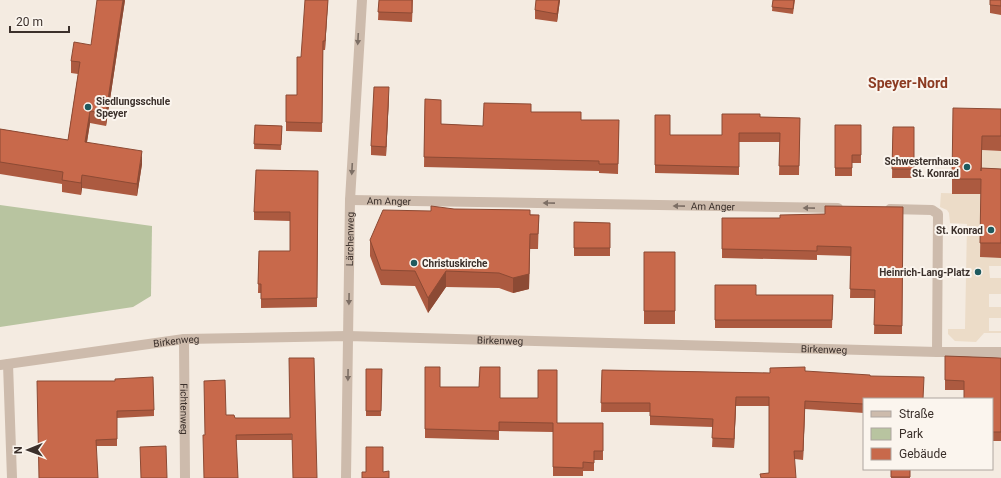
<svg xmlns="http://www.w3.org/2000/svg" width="1001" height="478" font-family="Roboto,sans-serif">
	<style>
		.green { fill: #b8c4a0 }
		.plaza { fill: #ecdcc8 }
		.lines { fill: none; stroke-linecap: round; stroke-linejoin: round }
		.minor { stroke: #cdbbac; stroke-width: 10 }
		.wall { fill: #ac5a40 }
		.shaded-wall { fill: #8c4a34 }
		.building { fill: #c8694b; stroke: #8c4a34 }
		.oneway { fill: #7d6f65 }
		.poi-dot { fill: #1f5a5e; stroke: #fbf5ee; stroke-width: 1.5 }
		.labels { text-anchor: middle; stroke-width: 4; stroke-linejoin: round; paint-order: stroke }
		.poi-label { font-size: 10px; font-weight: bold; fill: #3b302b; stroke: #fbf5ee; text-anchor: end }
		.street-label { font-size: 10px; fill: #3b302b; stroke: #fbf5ee }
		.district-label { font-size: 14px; font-weight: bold; fill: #8c3b22; stroke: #fbf5ee }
	</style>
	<rect width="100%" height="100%" fill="#f4ebe1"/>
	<path class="green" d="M0 205 152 226 151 296 133 307 0 327Z"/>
	<path class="plaza" d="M982 150 1001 151V184L981 183Z
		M941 193 981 194 980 257 1001 258V266H989L990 278H1001V294H989V307H1001V318H989V331H1001V324V333H984L976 342 955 341 948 334V329H965L967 224 950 223 949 213 947 210 940 207Z"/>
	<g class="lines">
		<g class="minor">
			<path id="s1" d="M350 200 838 208"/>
			<path d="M890 209 932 210 938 214 937 352"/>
			<path id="s2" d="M184 339 185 478"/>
			<path d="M8 364 12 478"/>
			<path id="s3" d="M0 365 184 339 348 336 937 352H1001"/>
			<path id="s4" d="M346 478 350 200 362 0"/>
		</g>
	</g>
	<path class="wall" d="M125 0 106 126 90 123 87 142 142 164 137 196 82 188 81 195 62 192V184L0 174V129L68 140 78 74 71 73V61L91 45Z
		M328 0 325 50H323L322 132 286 131V95H297L301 57Z
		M379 0H413L412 22 378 20Z
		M560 0 557 22 535 19V10Z
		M773 0H795L793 14 772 11Z
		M1001 0V15L990 13V5Z
		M389 96 386 156 371 155V146Z
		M425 99 441 124 483 126 531 112 581 120H619L618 174 599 173V171L424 167Z
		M1001 109V151L982 150V168L1001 169V258L980 257 981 194H952V179Z
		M655 115 670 135H722L760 117 800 118 799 175H779L780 142H739V175L655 173Z
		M255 125 282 126 281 150 254 149Z
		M835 125H861V163H852V176H835Z
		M893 127H914V178H892Z
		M318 171 317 307 261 308V293H258L259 251H290V221L254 220V212Z
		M903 207 902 334H874L875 298H850L851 256 817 255V260L722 258V218H780Z
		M454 209 539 215 538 249H530L529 289 513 293 499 288 446 287 428 313 415 286 381 285 370 256V240L431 211Z
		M574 222 610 223V256H574Z
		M644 252H675V324H644Z
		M715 285 756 295H833L832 328H715Z
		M945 356 1001 358V441H992V399L964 390H945Z
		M289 358 292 440H236L205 435 226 415 235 418H290Z
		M425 367 440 387 500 398 557 423H603V460H594V471H583V476H553V432L499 431V440L425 438Z
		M366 369H382L381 416H366Z
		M602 370 770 373 805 371 864 399V413L805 409 803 460 795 459 769 473V406H736L734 448 712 447 713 427 650 425V412H601Z
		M115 381 154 410V416L117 418V446H96L39 478Z
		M891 469H910V478H891Z"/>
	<path class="shaded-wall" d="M123 0H125L106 126V113Z
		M328 0 325 50V41Z
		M559 0H560L557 22V14Z
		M389 87V96L386 156V147Z
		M90 111V123L85 154V142Z
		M142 151V164L137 196V184Z
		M82 175V188L81 195V183Z
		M530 234 529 289 513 293V278Z
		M446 271V287L428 313V298Z
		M736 397V406L734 448V439Z
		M805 401V409L803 460V451Z"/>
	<path class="building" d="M97 0H123L106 113 90 111 85 142 142 151 137 184 82 175 81 183 62 180 63 172 0 162V129L68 140 80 62 71 61 74 42 91 45Z
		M305 0H328L325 41H323L322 123 286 122V95H297V57H301Z
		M379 0H412V13L378 12Z
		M536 0H559L557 14 535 10Z
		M773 0H794L793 9 772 7Z
		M990 0H1001V6L990 5Z
		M374 87H389L386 147 371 146Z
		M425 99 441 100V124L483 126 484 103 531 104V112H581V120H619L618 164H599V161L424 157Z
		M953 108 1001 109V136H982L981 171V168L1001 169V243H980L981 179H952Z
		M722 114H760V117L800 118 799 166H779L780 133H739V167L655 165V115H670V135H722Z
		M255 125 282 126 281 145 254 144Z
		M835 125H861V155H852V168H835Z
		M893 127H914V169H892Z
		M256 170 318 171 317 298 261 299V284H258L259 251H290V212H254Z
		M431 206 454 209 530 210V215H539L538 234H530L529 274 513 278 499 273 446 271 428 298 415 271 381 270 370 240 383 210 431 211Z
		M825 206 903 207 902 326 874 325 875 290 850 289 851 247 817 246V251L722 249V218H780V215L825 214Z
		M574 222 610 223V248H574Z
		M644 252H675V311H644Z
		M715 285H756V295H833L832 320H715Z
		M945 356 1001 358V432H992V399H964V381L945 380Z
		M289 358H314L317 478H293L292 434 236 435 238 478H204L203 435H205L204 381 225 380 226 415H234L235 418H290Z
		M425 367H440V387H479L480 367H500V398H538V370H557V423H603V451H594V463L583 462V468L553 467V423L499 422V431L425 429Z
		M805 367V371L870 375V376L924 377 923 399H864V404L805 401 803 451H794L796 478H761L760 474 769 473V397H736L734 439 712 438 713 419 650 416V403H601L602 370 770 373V368Z
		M366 369H382L381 411H366Z
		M153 377 154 410 117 411V439L96 440 98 478H39L37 381H115V379Z
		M166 446 167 478H141L140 447Z
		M366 447H383V472L389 471V478H362V472H366Z
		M891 469H910V477H891Z"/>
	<defs><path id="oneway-solid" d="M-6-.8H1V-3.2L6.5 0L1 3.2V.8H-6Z"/></defs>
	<g class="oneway">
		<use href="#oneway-solid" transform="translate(358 39) rotate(93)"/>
		<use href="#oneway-solid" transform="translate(352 169) rotate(93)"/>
		<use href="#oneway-solid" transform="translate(549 203) rotate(-179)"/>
		<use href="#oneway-solid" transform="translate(679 206) rotate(-179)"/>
		<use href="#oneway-solid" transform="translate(809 208) rotate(-179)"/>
		<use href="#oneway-solid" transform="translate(349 299) rotate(91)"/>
		<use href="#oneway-solid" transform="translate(348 375) rotate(91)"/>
	</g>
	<g class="poi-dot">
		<circle cx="88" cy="107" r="4"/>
		<circle cx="967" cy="167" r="4"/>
		<circle cx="991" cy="230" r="4"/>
		<circle cx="414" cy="263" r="4"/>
		<circle cx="978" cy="272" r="4"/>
	</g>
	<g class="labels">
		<g class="poi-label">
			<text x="96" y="105" text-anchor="start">Siedlungsschule<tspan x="96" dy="12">Speyer</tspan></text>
			<text x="959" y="165">Schwesternhaus<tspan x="959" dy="12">St. Konrad</tspan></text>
			<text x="983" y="234">St. Konrad</text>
			<text x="422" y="267" text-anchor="start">Christuskirche</text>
			<text x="970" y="276">Heinrich-Lang-Platz</text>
		</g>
		<g class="street-label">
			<text dy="4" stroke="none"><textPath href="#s1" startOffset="39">Am Anger</textPath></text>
			<text dy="4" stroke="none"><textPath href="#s1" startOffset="363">Am Anger</textPath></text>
			<text dy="4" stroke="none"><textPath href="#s4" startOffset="239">Lärchenweg</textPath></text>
			<text dy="4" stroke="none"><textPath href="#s3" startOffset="502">Birkenweg</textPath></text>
			<text dy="4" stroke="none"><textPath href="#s3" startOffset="178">Birkenweg</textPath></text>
			<text dy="4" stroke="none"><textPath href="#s3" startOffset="826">Birkenweg</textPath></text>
			<text dy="4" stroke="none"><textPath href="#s2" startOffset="70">Fichtenweg</textPath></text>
		</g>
		<g class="district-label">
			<text x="908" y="88">Speyer-Nord</text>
		</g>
	</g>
	<rect x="863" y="398" width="130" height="72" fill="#fbf5ee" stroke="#aea6a0"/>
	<rect x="871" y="411" width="20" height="6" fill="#cdbbac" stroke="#aea6a0"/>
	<text x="899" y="418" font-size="12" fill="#3b302b">Straße</text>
	<rect x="871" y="428" width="20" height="12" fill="#b8c4a0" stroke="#aea6a0"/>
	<text x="899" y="438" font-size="12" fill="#3b302b">Park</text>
	<rect x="871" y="448" width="20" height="12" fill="#c8694b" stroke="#aea6a0"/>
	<text x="899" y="458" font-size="12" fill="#3b302b">Gebäude</text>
	<g transform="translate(28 450) rotate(269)" stroke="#fbf5ee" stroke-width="3" paint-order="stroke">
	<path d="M0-3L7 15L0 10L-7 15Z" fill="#3b302b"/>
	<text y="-6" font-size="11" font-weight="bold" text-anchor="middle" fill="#3b302b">N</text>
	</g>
	<path d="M10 26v6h59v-6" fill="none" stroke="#3b302b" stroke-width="2"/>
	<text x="16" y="26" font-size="12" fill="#3b302b" stroke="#fbf5ee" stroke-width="3" paint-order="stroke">20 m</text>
</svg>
